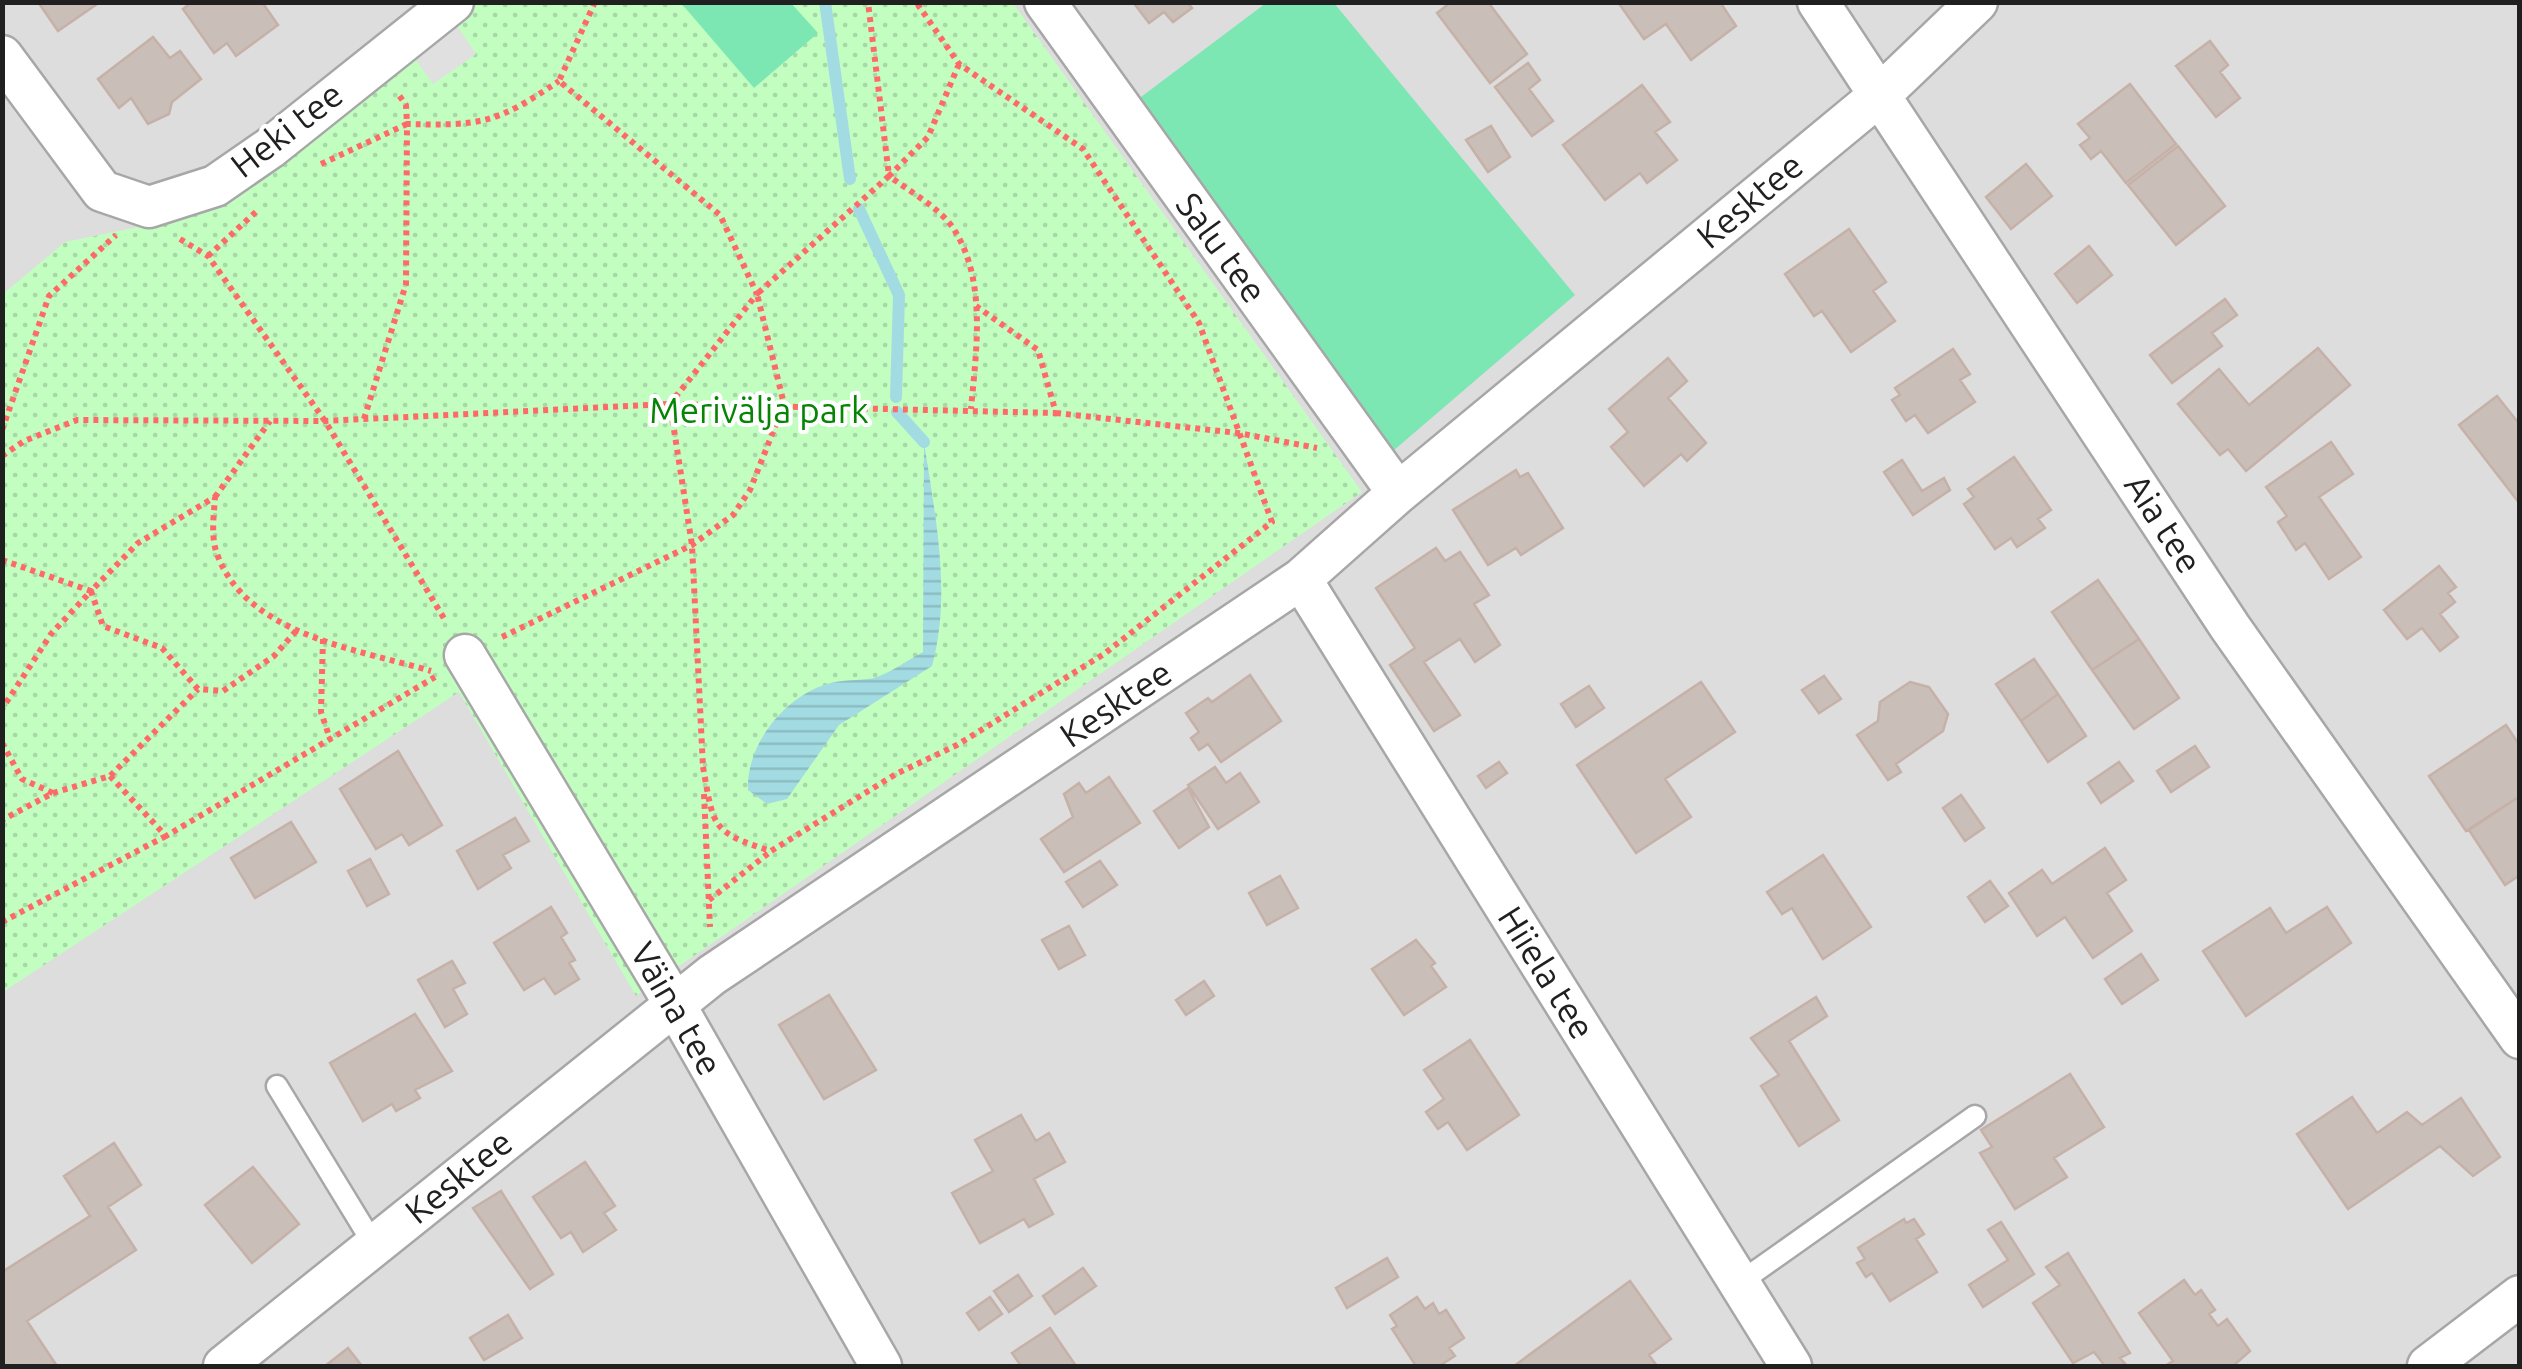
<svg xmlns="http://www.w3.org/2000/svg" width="2522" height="1369" font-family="Ubuntu,sans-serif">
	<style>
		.residential { fill: #dedddd }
		.park { fill: url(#park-dots) }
		.pitch { fill: #7de7b4 }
		.parking { fill: #e0e0e0 }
		.water { fill: url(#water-rules) }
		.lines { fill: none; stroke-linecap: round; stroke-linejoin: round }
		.stream { stroke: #a3dbe3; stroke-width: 12 }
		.building { fill: #cabeb8; stroke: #c5b1a7; stroke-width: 2.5 }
		.lane-casing { stroke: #a7a7a7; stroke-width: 25 }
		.street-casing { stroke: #a7a7a7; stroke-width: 45 }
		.path { stroke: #ff6a69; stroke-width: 6; stroke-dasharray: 5 5; stroke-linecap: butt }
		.lane { stroke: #fff; stroke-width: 20 }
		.street { stroke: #fff; stroke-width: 40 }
		.labels { text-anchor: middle; stroke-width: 8; stroke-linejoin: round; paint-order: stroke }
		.street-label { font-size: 35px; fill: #202020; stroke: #fff }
		.park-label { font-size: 35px; fill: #058503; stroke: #fff }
	</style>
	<defs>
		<pattern id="park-dots" width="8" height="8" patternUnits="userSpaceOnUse" patternTransform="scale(2.5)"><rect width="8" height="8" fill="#c1fec0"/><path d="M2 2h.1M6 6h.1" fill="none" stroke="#a6d9a5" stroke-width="1.8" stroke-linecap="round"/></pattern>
		<pattern id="water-rules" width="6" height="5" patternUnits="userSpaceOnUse" patternTransform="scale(2.5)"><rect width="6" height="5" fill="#a3dbe3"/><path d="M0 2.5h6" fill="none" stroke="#8cbcc2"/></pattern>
	</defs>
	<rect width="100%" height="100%" fill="#f1ece6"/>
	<path class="residential" d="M3 3H2519V1366H3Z"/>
	<path class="park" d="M479 3H1013L1362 492 636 996 459 692 3 992V294L65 242 183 218Z"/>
	<path class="pitch" d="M681 3H791L818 33 754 88Z
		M1266 3H1334L1575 295 1386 457 1129 106Z"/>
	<path class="parking" d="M457 26 476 54 433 84 414 57Z"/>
	<path class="water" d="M924 442C935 516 952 593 932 666L839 725 787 799 767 804 748 790C746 745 784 697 827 684 842 679 859 681 874 678 890 673 908 660 923 652Z"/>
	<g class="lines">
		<path class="stream" d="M825 2 850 179
			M859 209 899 295 896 397
			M897 412 924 442"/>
	</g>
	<path class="building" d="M38 2H100L58 31Z
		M192 2H262L278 25 236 56 227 43 214 53 183 9Z
		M1133 2H1187L1192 8 1173 22 1164 12 1149 23Z
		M1451 2H1488L1527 54 1490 83 1437 13Z
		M1624 2H1720L1736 26 1691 60 1666 24 1644 39 1620 5Z
		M153 37 170 58 180 51 201 79 172 102 169 114 148 124 131 98 119 108 98 79Z
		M2210 41 2228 65 2220 72 2240 98 2216 117 2176 66Z
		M1528 63 1540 80 1529 89 1553 121 1532 136 1495 87Z
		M2130 84 2176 144 2126 183 2101 151 2091 159 2080 145 2090 138 2078 124Z
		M1642 85 1670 122 1655 132 1677 160 1647 183 1640 173 1605 200 1563 145Z
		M1491 126 1510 157 1488 172 1466 140Z
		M2178 146 2225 206 2176 245 2128 185Z
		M2026 164 2052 196 2011 229 1986 197Z
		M1849 229 1886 282 1873 291 1895 321 1851 352 1822 311 1814 316 1785 274Z
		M2089 246 2112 275 2077 303 2055 274Z
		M2225 299 2237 315 2212 333 2222 346 2172 383 2150 355Z
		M2318 348 2350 385 2246 471 2228 449 2220 455 2178 404 2219 369 2249 405Z
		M1953 349 1970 374 1960 380 1975 402 1928 433 1915 415 1906 421 1892 400 1900 395 1895 388Z
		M1668 358 1687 381 1668 398 1706 443 1687 461 1681 454 1644 486 1611 447 1628 432 1609 409Z
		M2497 396 2520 425V504L2459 425Z
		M2331 442 2353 474 2319 497 2361 557 2329 579 2305 543 2296 550 2278 522 2287 516 2266 487Z
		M2014 457 2051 510 2038 519 2045 528 2017 547 2011 538 1995 549 1964 504 1974 497 1968 489Z
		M1902 460 1922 491 1944 478 1950 490 1913 515 1884 472Z
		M1516 470 1520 477 1528 473 1563 528 1521 555 1516 548 1488 565 1453 510Z
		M1436 548 1445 561 1460 552 1489 595 1474 604 1500 645 1475 662 1460 639 1424 662 1460 715 1434 731 1390 665 1415 648 1376 588Z
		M2439 566 2456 587 2448 593 2455 602 2440 614 2458 637 2440 651 2422 628 2407 639 2384 610Z
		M2098 580 2139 639 2092 670 2052 612Z
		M2139 639 2179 698 2134 729 2092 670Z
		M2034 659 2058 694 2021 721 1996 684Z
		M1250 675 1281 721 1221 762 1208 744 1199 750 1191 738 1199 732 1186 713 1208 698 1212 702Z
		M1824 676 1841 699 1819 713 1802 690Z
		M1701 682 1735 732 1665 779 1691 817 1636 853 1577 765Z
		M1910 682 1929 687 1948 714 1943 731 1896 764 1901 772 1888 780 1857 735 1878 721 1880 702Z
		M1589 686 1604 708 1576 727 1561 704Z
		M2058 694 2086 736 2048 762 2021 721Z
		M2506 725 2520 746V796L2466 831 2429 776Z
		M2195 746 2209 767 2171 792 2157 771Z
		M398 751 442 825 409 845 402 834 376 849 340 789Z
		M1499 762 1507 773 1486 788 1478 776Z
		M2119 762 2133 781 2101 803 2088 783Z
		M1215 767 1226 783 1240 773 1259 802 1218 829 1188 785Z
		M1109 777 1140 823 1064 872 1041 839 1073 817 1064 794 1079 783 1086 793Z
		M1188 788 1209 827 1179 848 1154 811Z
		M1961 795 1984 828 1965 841 1943 808Z
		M2520 796V875L2505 885 2469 830Z
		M515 818 529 841 503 855 511 868 478 889 457 851Z
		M291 822 316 862 255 898 231 858Z
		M2105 848 2126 880 2107 893 2132 931 2093 958 2065 917 2037 936 2009 893 2042 870 2052 884Z
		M1823 855 1871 927 1823 959 1792 908 1782 914 1767 892Z
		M370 859 389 894 367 906 348 871Z
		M1100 861 1117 885 1083 907 1066 882Z
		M1280 876 1298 908 1267 925 1249 893Z
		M1990 881 2008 906 1985 922 1968 897Z
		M551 907 567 933 561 937 575 960 569 963 579 979 555 994 544 978 524 990 494 943Z
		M2327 907 2351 943 2246 1016 2203 951 2270 908 2286 933Z
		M1069 926 1085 955 1059 969 1042 940Z
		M1416 940 1435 963 1431 966 1446 987 1404 1015 1372 969Z
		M2141 954 2158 980 2122 1004 2105 979Z
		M452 961 465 983 453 989 467 1014 445 1027 418 980Z
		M1204 981 1214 996 1186 1015 1176 1000Z
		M829 995 876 1070 824 1099 779 1025Z
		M1816 997 1827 1016 1789 1041 1839 1120 1799 1146 1761 1086 1779 1075 1751 1038Z
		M415 1014 452 1071 415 1090 420 1098 396 1111 392 1104 363 1121 330 1063Z
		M1470 1040 1519 1115 1467 1150 1448 1122 1438 1129 1426 1112 1444 1099 1424 1070Z
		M2070 1074 2104 1127 2054 1158 2067 1177 2015 1209 1980 1153 1992 1147 1981 1130Z
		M2352 1097 2377 1133 2407 1112 2422 1125 2461 1098 2500 1157 2473 1176 2440 1146 2348 1209 2297 1134Z
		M1021 1115 1036 1141 1049 1133 1065 1162 1034 1179 1053 1214 1029 1227 1024 1219 980 1243 952 1193 993 1171 975 1140Z
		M114 1143 141 1185 108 1207 136 1250 27 1321 57 1366H2V1272L90 1216 64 1176Z
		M585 1162 615 1206 604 1213 616 1230 583 1252 571 1232 561 1238 533 1197Z
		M253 1167 299 1224 252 1263 205 1205Z
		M501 1191 553 1274 530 1289 473 1208Z
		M1904 1219 1906 1223 1914 1219 1924 1234 1916 1239 1937 1272 1890 1301 1872 1273 1866 1277 1857 1263 1865 1259 1858 1248Z
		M2001 1222 2034 1274 1983 1307 1969 1285 2008 1260 1988 1230Z
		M2068 1253 2130 1353 2120 1358 2127 1366H2105L2094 1352 2073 1363 2033 1303 2060 1285 2046 1267Z
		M1387 1258 1398 1277 1347 1308 1336 1288Z
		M1083 1268 1096 1286 1055 1314 1043 1296Z
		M1018 1275 1032 1296 1009 1312 994 1291Z
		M2184 1280 2195 1295 2201 1290 2215 1310 2209 1314 2218 1326 2227 1319 2250 1351 2233 1366H2165L2173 1361 2139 1313Z
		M1630 1281 1671 1339 1649 1355 1657 1366H1514Z
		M990 1297 1002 1314 979 1330 967 1313Z
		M1417 1297 1425 1309 1433 1303 1439 1314 1446 1310 1464 1338 1449 1348 1455 1356 1439 1366H1416L1392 1329 1397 1326 1390 1315Z
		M508 1315 522 1338 484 1360 470 1338Z
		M1050 1328 1076 1366H1021L1012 1353Z
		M348 1348 362 1366H325Z"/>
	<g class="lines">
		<g class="lane-casing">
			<path id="lane" d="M277 1086 374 1245
				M1739 1283 1975 1116"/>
		</g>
		<g class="street-casing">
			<path id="street" d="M1045 2 1398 493
				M1818 2 2230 627 2520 1038
				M2 56 102 191 149 207 215 186 270 148 453 2
				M1301 579 1791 1366
				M465 655 674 1003 881 1366
				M224 1366 712 975 1301 579 1398 493 1881 94 1977 2
				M2428 1366 2520 1296"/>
		</g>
		<path class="path" d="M595 2 559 81 720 215 757 294 670 404 692 545 703 767
			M959 64 928 137 889 176C909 191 943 210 955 231 987 283 976 352 971 409
			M321 164 407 124 406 105 398 94
			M180 239 208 256 325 421 445 620
			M208 256 259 209
			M1056 413 1238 433 1317 448
			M364 419 406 284 407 124C482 126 497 123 559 81
			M2 430 49 296 116 235
			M2 456 24 441 77 420 325 421 670 404 1056 413 1038 350 976 306
			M215 497 270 421
			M2 560 91 591 51 634 2 709
			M296 631 274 656 223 691 198 689 162 648 103 626 91 591 138 543 215 497C214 513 211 535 216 551 244 635 357 649 431 671
			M502 637 692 545 733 515 750 490 784 404 757 294 889 176 868 2
			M323 639 321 712 330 739
			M2 743 22 779 53 793 2 820
			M703 767C714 827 710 832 771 851L896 774 957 745 1104 654 1272 522 1199 323 1083 149 959 64 916 2
			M110 776 166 836 435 677
			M53 793 110 776 198 689
			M704 794 710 927
			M709 900 770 852
			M2 922 166 836"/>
		<use href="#lane" class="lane"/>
		<use href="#street" class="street"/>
	</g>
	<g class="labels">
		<g class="street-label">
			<text transform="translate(287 130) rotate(-38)" y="12">Heki tee</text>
			<text transform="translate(1750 201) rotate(-40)" y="12">Kesktee</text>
			<text transform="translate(1221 248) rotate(54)" y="12">Salu tee</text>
			<text transform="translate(2163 524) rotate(57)" y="12">Aia tee</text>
			<text transform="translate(1116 704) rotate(-34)" y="12">Kesktee</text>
			<text transform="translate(1546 973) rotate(58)" y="12">Hiiela tee</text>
			<text transform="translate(676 1009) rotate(60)" y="12">Väina tee</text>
			<text transform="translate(459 1177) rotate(-39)" y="12">Kesktee</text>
		</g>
		<g class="park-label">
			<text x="759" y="423">Merivälja park</text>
		</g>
	</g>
	<rect width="2522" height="1369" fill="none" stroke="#202020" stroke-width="10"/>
</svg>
